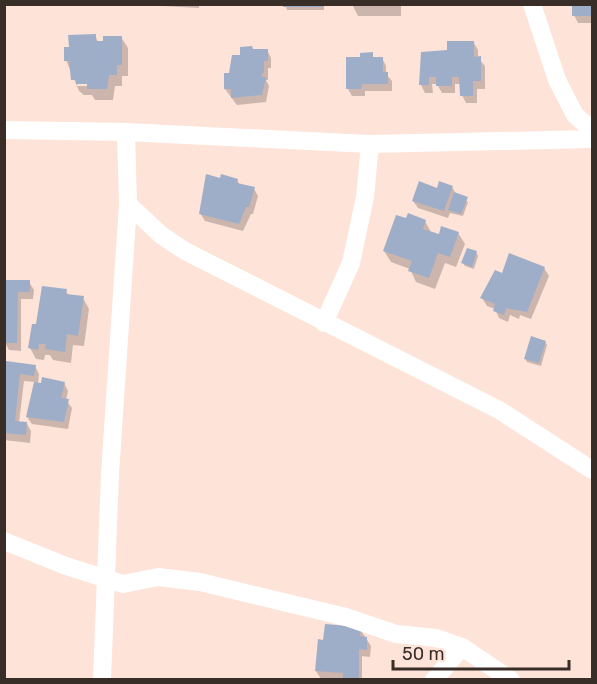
<svg xmlns="http://www.w3.org/2000/svg" width="597" height="684" font-family="Rubik,sans-serif">
	<style>
		.shadow { fill: #0003; fill-rule: evenodd }
		.building { fill: #9faec8 }
		.lines { fill: none; stroke-linecap: round; stroke-linejoin: round }
		.minor { stroke: #fff; stroke-width: 18 }
	</style>
	<rect width="100%" height="100%" fill="#fee3d8"/>
	<path class="shadow" d="M126 4H199V8Z
		M285 4H324V10H287Z
		M352 4H401V16H358Z
		M574 4H592V23H578L574 15Z
		M95 36 99 43 121 37 128 48V76H122V86H115L113 100H95L92 95H84L79 91 66 60ZM77 82 94 83V86H77Z
		M474 43 478 50V58L485 66V89H477V103H466L462 95 461 84H455V93H442L437 84H432L433 93H425L421 85 423 53 448 51Z
		M267 50 271 58V68H268V80H266L269 86 266 102 237 105 225 89 230 74Z
		M372 54 374 59 382 58 386 66V74L392 81V91H365V96H352L348 89 362 58Z
		M221 180H237L240 185 254 189 258 196 253 214H251L243 231 205 221 200 213Z
		M452 187 456 194 468 202 463 216 450 213 448 218 418 208 413 201 438 190Z
		M406 220 425 221 432 234 439 236 458 233 465 244 456 267 445 263 435 289 416 282 410 269 391 262 384 251Z
		M476 252 478 256 474 269 465 266 463 263Z
		M544 268 549 276 531 319 520 315 519 319 510 315 508 322 499 318 495 309 487 306 482 298 502 274Z
		M5 282H29L34 290 33 299H21V351L9 350 5 343Z
		M66 291 69 296 83 298 89 309 84 346 73 345 71 363 53 360 50 355H45L44 360 36 359 30 348 37 326Z
		M545 342 547 345 541 366 527 362 525 358Z
		M7 363 35 366 39 374 38 384 64 383 68 391 66 400 72 408 68 429 32 424 27 417 35 382 24 381 19 423 27 424 31 431 30 443 4 440Z
		M360 629 371 646 370 657 362 656V680L321 679 316 671 324 642Z"/>
	<path class="building" d="M283 4H323V7H283Z
		M572 4H592V16H572Z
		M96 34V41H103V36H122V65H117V75H109L107 89H87V84H76V80H71L69 61H64V47H69L68 35Z
		M447 41H474V57L481 56V81H473V96H460L459 77H452V86H436V77H429V85H419L421 52 447 50Z
		M252 46 253 49H268V61H264V73H262V77H266L262 95 231 98V89H224V73H229L232 55H240V47Z
		M373 52V57H383V72H388V84H362L361 89H346V57H360V53Z
		M206 174 220 178 221 174 238 179 237 183 255 187 249 207H246L239 224 199 214Z
		M419 181 437 188 439 181 453 186 444 211 412 201Z
		M454 192 468 197 461 214 448 210Z
		M408 213 426 220 423 229 439 234 441 226 459 232 450 257 438 253 429 278 408 271 412 261 383 251 396 215 406 218Z
		M467 248 477 251 472 267 461 263Z
		M509 253 545 267 527 312 506 308 504 315 493 311 495 304 480 298 495 270 502 273Z
		M4 280H30V292H18L17 343H4Z
		M42 286 67 289 66 294 84 296 78 336 67 334 65 352 45 349 46 344H39L38 350 28 348 32 324H36Z
		M531 336 546 341 539 363 524 359Z
		M6 361 36 365 34 376 20 374 15 421 27 422 26 435 4 433Z
		M42 377 65 382 61 398 69 399 64 422 26 417 34 382 41 383Z
		M325 624 361 627 360 636 367 637V650L359 649V680H343V673L315 671 318 639 323 640Z"/>
	<g class="lines">
		<path class="minor" d="M532 4 557 80 575 115 592 130
			M4 130 126 132 370 144 592 139
			M128 204 161 235 185 251 499 410 592 470
			M324 323 351 263 365 197 370 144
			M4 541 66 566 123 584 158 577 200 582 346 617 396 634 436 638 462 647 511 680
			M102 680 110 474 128 204 126 132
			M434 680 462 647"/>
	</g>
	<rect width="597" height="684" fill="none" stroke="#392d28" stroke-width="12"/>
	<path d="M393 660v9h176v-9" fill="none" stroke="#392d28" stroke-width="3"/>
	<text x="402" y="660" font-size="18" fill="#392d28" stroke="#fee3d8" stroke-width="4.5" paint-order="stroke">50 m</text>
</svg>
